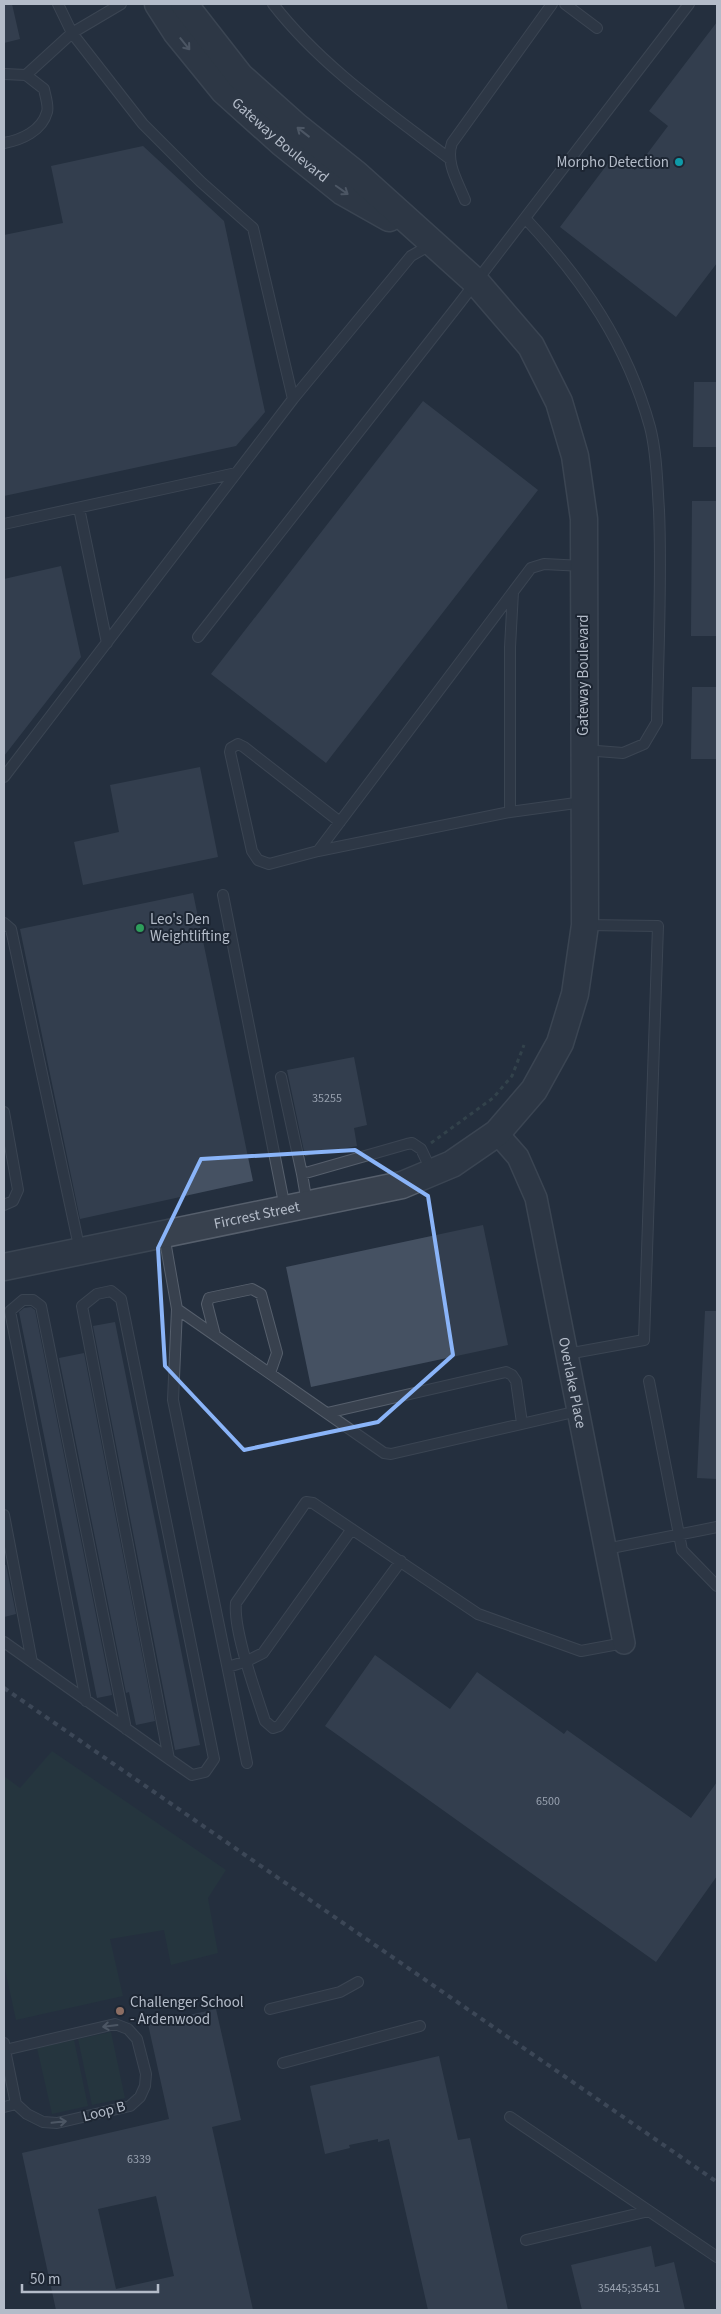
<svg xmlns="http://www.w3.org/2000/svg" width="721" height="2314" font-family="'Source Sans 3',sans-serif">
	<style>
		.green { fill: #263c3f }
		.building { fill: #455162; fill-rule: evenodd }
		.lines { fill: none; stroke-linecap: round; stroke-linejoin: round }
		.service-casing { stroke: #565f6c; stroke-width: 12 }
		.minor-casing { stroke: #565f6c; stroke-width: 24 }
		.tertiary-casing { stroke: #565f6c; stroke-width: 29 }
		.path { stroke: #44595c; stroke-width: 3; stroke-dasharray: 4 4; stroke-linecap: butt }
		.service { stroke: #38414e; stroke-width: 10 }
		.minor { stroke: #38414e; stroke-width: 21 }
		.tertiary { stroke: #38414e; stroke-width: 26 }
		.rail { stroke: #5a6575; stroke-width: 4; stroke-dasharray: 5 5; stroke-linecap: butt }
		.oneway { stroke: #7c8592 }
		.marked { fill: none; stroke: #8ab4f8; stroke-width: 4; stroke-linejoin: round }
		.culture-dot { fill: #0f9aa8; stroke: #1d2633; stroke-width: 2 }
		.leisure-dot { fill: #2e9e5b; stroke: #1d2633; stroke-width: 2 }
		.education-dot { fill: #8d6e63; stroke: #1d2633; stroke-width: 2 }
		.labels { text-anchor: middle; stroke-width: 4; stroke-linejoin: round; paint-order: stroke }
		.number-label { font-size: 12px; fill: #98a1af }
		.street-label { font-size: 15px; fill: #b4bcc9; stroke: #1d2633 }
		.poi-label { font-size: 15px; fill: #b4bcc9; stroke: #1d2633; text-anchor: start }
	</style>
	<rect width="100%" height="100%" fill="#242f3e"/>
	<path class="green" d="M52 1751 226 1870 208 1898 218 1953 171 1965 164 1930 110 1939 123 1996 16 2020 4 1965V1776L20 1788Z
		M111 2032 125 2098 92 2105 78 2039Z
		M74 2040 88 2106 52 2114 37 2048Z"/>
	<path class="building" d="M4 4H12L20 39 4 43Z
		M717 22V263L676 317 560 227 615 154 635 170 668 126 649 111Z
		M143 146 224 221 265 412 236 446 4 496V235L63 223 51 166Z
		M694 382H717V447H693Z
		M423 401 538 490 326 763 211 674Z
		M692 501H717V636H691Z
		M61 566 81 657 4 756V579Z
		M692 687H717V759H691Z
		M200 767 218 857 83 885 74 842 119 832 110 785Z
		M193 893 253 1181 80 1219 20 929Z
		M354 1057 367 1125 354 1128 357 1146 305 1156 287 1070Z
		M483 1225 508 1345 311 1387 286 1267Z
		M31 1307 35 1310 112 1695 97 1698 19 1312 24 1308Z
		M705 1311H717V1479L697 1478Z
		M115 1322 200 1745 175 1750 93 1326Z
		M84 1353 155 1721 136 1725 129 1692 126 1693 59 1358Z
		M4 1565H6L16 1614 4 1617Z
		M375 1655 450 1709 477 1672 564 1734 567 1730 691 1818 717 1782V1876L656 1962 325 1726Z
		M216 2009 241 2120 212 2127 253 2310H56L22 2153 169 2119 148 2024ZM156 2196 174 2276 116 2289 98 2209Z
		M439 2056 458 2140 470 2138 508 2310H428L389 2139 378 2142V2139L349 2145 350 2148 325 2154 310 2086Z
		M651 2246 655 2267 674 2262 685 2310H582L571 2265Z"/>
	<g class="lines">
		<g class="service-casing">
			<path id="service" d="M273 4C321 66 388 112 450 159
				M565 4 597 28
				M4 74 26 75 72 33 121 4
				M4 143C21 140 42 131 47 112 49 106 45 95 44 89L26 75
				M465 200C458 182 445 162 452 143L552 4
				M525 218C583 280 627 344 650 427 657 454 657 483 659 510 662 580 658 651 657 722L644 744 623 753 584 750
				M293 399 411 256 432 244
				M79 508 107 643
				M4 524 236 473
				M198 637 459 304 689 4
				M4 777 293 399 253 228 201 182 143 124 72 33 58 4
				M510 812 583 802
				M340 822 244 747 238 744 231 748 230 752 252 851 258 860 269 864 318 851 531 568 544 564 583 566
				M318 851 510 812V647L513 592
				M223 895 285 1208
				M4 923 11 929 80 1251
				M281 1077 302 1174
				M4 1112 18 1190 13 1201 4 1205
				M307 1203 302 1174 407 1144 412 1143 421 1149 432 1172
				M164 1235 177 1309 173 1400 247 1763
				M177 1309 384 1453 391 1454 578 1411
				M215 1335 207 1304 209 1298 252 1289 261 1294 277 1353 270 1373
				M567 1354 644 1340 658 926 586 925
				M649 1381 682 1550 717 1586
				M327 1413 506 1372 512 1375 516 1381 522 1423
				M4 1515 32 1662
				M606 1549 717 1527
				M401 1561 279 1726 273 1728 265 1721C256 1693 233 1630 236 1603L306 1502 313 1503 478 1614 581 1651 624 1643
				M4 1642 169 1759 192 1775 205 1772 214 1759 121 1299 111 1291 97 1294 82 1306 169 1759
				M228 1667 247 1661 263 1653 352 1529
				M86 1701 10 1311 23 1300H33L41 1306 126 1729
				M270 2009 340 1992 358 1982
				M4 2043 5 2050 16 2104 27 2114 43 2122 57 2123 130 2106 140 2097 145 2086 146 2074 137 2039 128 2029 115 2024 5 2050
				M283 2063 420 2026
				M4 2107 16 2104
				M510 2117 717 2257
				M526 2240 649 2211"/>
		</g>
		<g class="minor-casing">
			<g id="minor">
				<path id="s1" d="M497 1133 518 1157 536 1198 624 1643"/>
			</g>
		</g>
		<g class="tertiary-casing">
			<g id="tertiary">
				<path id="s2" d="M158 4 176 32 224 91 282 143 343 192 389 218"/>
				<path id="s3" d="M4 1267 402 1185 452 1164 497 1133 534 1090 560 1043 575 994 585 925 584 519 575 456 559 402 531 346 476 282 356 174 296 126 240 76 184 4"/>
			</g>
		</g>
		<path class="path" d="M431 1143 493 1098 512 1076 524 1045"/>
		<use href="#service" class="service"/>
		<use href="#minor" class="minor"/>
		<use href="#tertiary" class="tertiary"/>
		<path class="rail" d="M4 1688 717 2182"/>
	</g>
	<defs><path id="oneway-shaft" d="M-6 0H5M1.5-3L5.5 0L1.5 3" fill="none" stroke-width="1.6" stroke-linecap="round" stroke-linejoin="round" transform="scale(1.25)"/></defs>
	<g class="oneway">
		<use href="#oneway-shaft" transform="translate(185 44) rotate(51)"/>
		<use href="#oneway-shaft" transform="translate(303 132) rotate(-142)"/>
		<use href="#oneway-shaft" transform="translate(342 190) rotate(35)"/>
		<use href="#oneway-shaft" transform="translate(110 2026) rotate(173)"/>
		<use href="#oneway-shaft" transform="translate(59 2122) rotate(-6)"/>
	</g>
	<path d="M0 0H721V2314H0ZM355 1150 428 1196 453 1355 378 1422 244 1450 165 1366 158 1248 201 1159Z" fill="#242f3e" fill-opacity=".55" fill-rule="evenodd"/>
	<path class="marked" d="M355 1150 428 1196 453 1355 378 1422 244 1450 165 1366 158 1248 201 1159Z"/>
	<circle class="culture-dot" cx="679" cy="162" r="5"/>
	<circle class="leisure-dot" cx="140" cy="928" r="5"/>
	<circle class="education-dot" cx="120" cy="2011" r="5"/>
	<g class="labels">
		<g class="number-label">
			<text x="327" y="1102">35255</text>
			<text x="548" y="1805">6500</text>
			<text x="139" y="2163">6339</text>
			<text x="629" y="2292">35445;35451</text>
		</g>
		<g class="street-label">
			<text dy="5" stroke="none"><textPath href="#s2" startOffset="184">Gateway Boulevard</textPath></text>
			<text transform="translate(583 675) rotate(-90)" y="5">Gateway Boulevard</text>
			<text dy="5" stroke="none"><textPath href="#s3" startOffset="258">Fircrest Street</textPath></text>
			<text dy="5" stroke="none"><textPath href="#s1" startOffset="265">Overlake Place</textPath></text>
			<text transform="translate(104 2111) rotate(-15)" y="5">Loop B</text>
		</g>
		<g class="poi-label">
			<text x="669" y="167" text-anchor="end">Morpho Detection</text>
			<text x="150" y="924">Leo's Den<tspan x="150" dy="17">Weightlifting</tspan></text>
			<text x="130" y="2007">Challenger School<tspan x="130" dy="17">- Ardenwood</tspan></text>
		</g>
	</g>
	<rect width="721" height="2314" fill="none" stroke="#b4bcc9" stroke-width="10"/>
	<path d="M22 2284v8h136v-8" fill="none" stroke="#b4bcc9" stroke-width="2.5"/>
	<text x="30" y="2284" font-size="15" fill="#b4bcc9" stroke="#1d2633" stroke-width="4" paint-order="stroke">50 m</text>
</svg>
